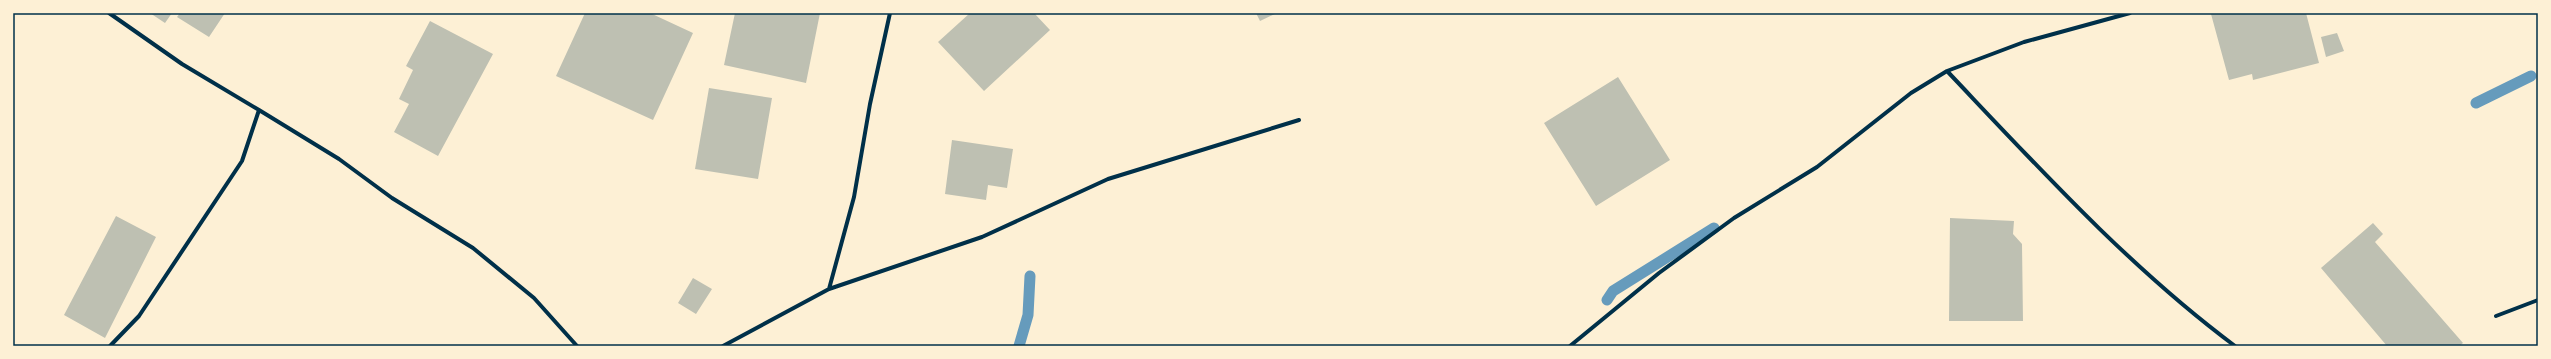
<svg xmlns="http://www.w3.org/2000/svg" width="2551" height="359" font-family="Lato,sans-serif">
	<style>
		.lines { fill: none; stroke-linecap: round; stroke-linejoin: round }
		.stream { stroke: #669bbc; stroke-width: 11 }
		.building { fill: #bec0b2 }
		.minor { stroke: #003049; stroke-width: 4 }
		.neatline { fill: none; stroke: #003049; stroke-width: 1.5 }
	</style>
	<rect width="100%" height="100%" fill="#fdf0d5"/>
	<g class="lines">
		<path class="stream" d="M2476 103 2531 76
			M1607 300 1613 291 1714 228
			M1019 346 1028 315 1030 276"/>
	</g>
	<path class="building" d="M150 13H172L165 23Z
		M180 13H225L209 37 177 17Z
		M585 13H650L693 33 653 120 556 76Z
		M735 13H820L806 83 724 65Z
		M970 13H1034L1050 30 984 91 938 42Z
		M1256 13H1277L1260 21Z
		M2215 13H2306L2319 63 2253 80 2252 74 2229 80 2211 14Z
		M430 21 493 54 438 156 394 132 409 104 399 99 413 70 406 66Z
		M2337 33 2344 51 2326 57 2321 37Z
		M1618 77 1670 160 1596 206 1544 123Z
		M709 88 772 98 758 179 695 169Z
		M952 140 1013 149 1007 188 988 185 986 200 945 194Z
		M116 216 156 237 105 338 64 315Z
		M1950 218 2014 221 2013 234 2022 244 2023 321H1949Z
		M2373 223 2383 234 2375 242 2463 343 2459 346H2387L2321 268Z
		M693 278 712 289 696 314 678 303Z"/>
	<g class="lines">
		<path class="minor" d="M109 13 182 64 259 110 242 161 139 316 110 346
			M1947 71C2038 167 2129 267 2235 346
			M259 110 339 159 392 198 473 248 534 298 577 346
			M829 289 854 197 870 104 890 13
			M2496 316 2538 300
			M723 346 829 289 982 237 1108 179 1299 120
			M1570 346 1659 273 1734 218 1817 167 1911 93 1947 71 2024 42 2130 13"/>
	</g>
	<rect width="2551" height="359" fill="none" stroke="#fdf0d5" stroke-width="28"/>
	<rect x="14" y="14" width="2523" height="331" class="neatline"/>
</svg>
